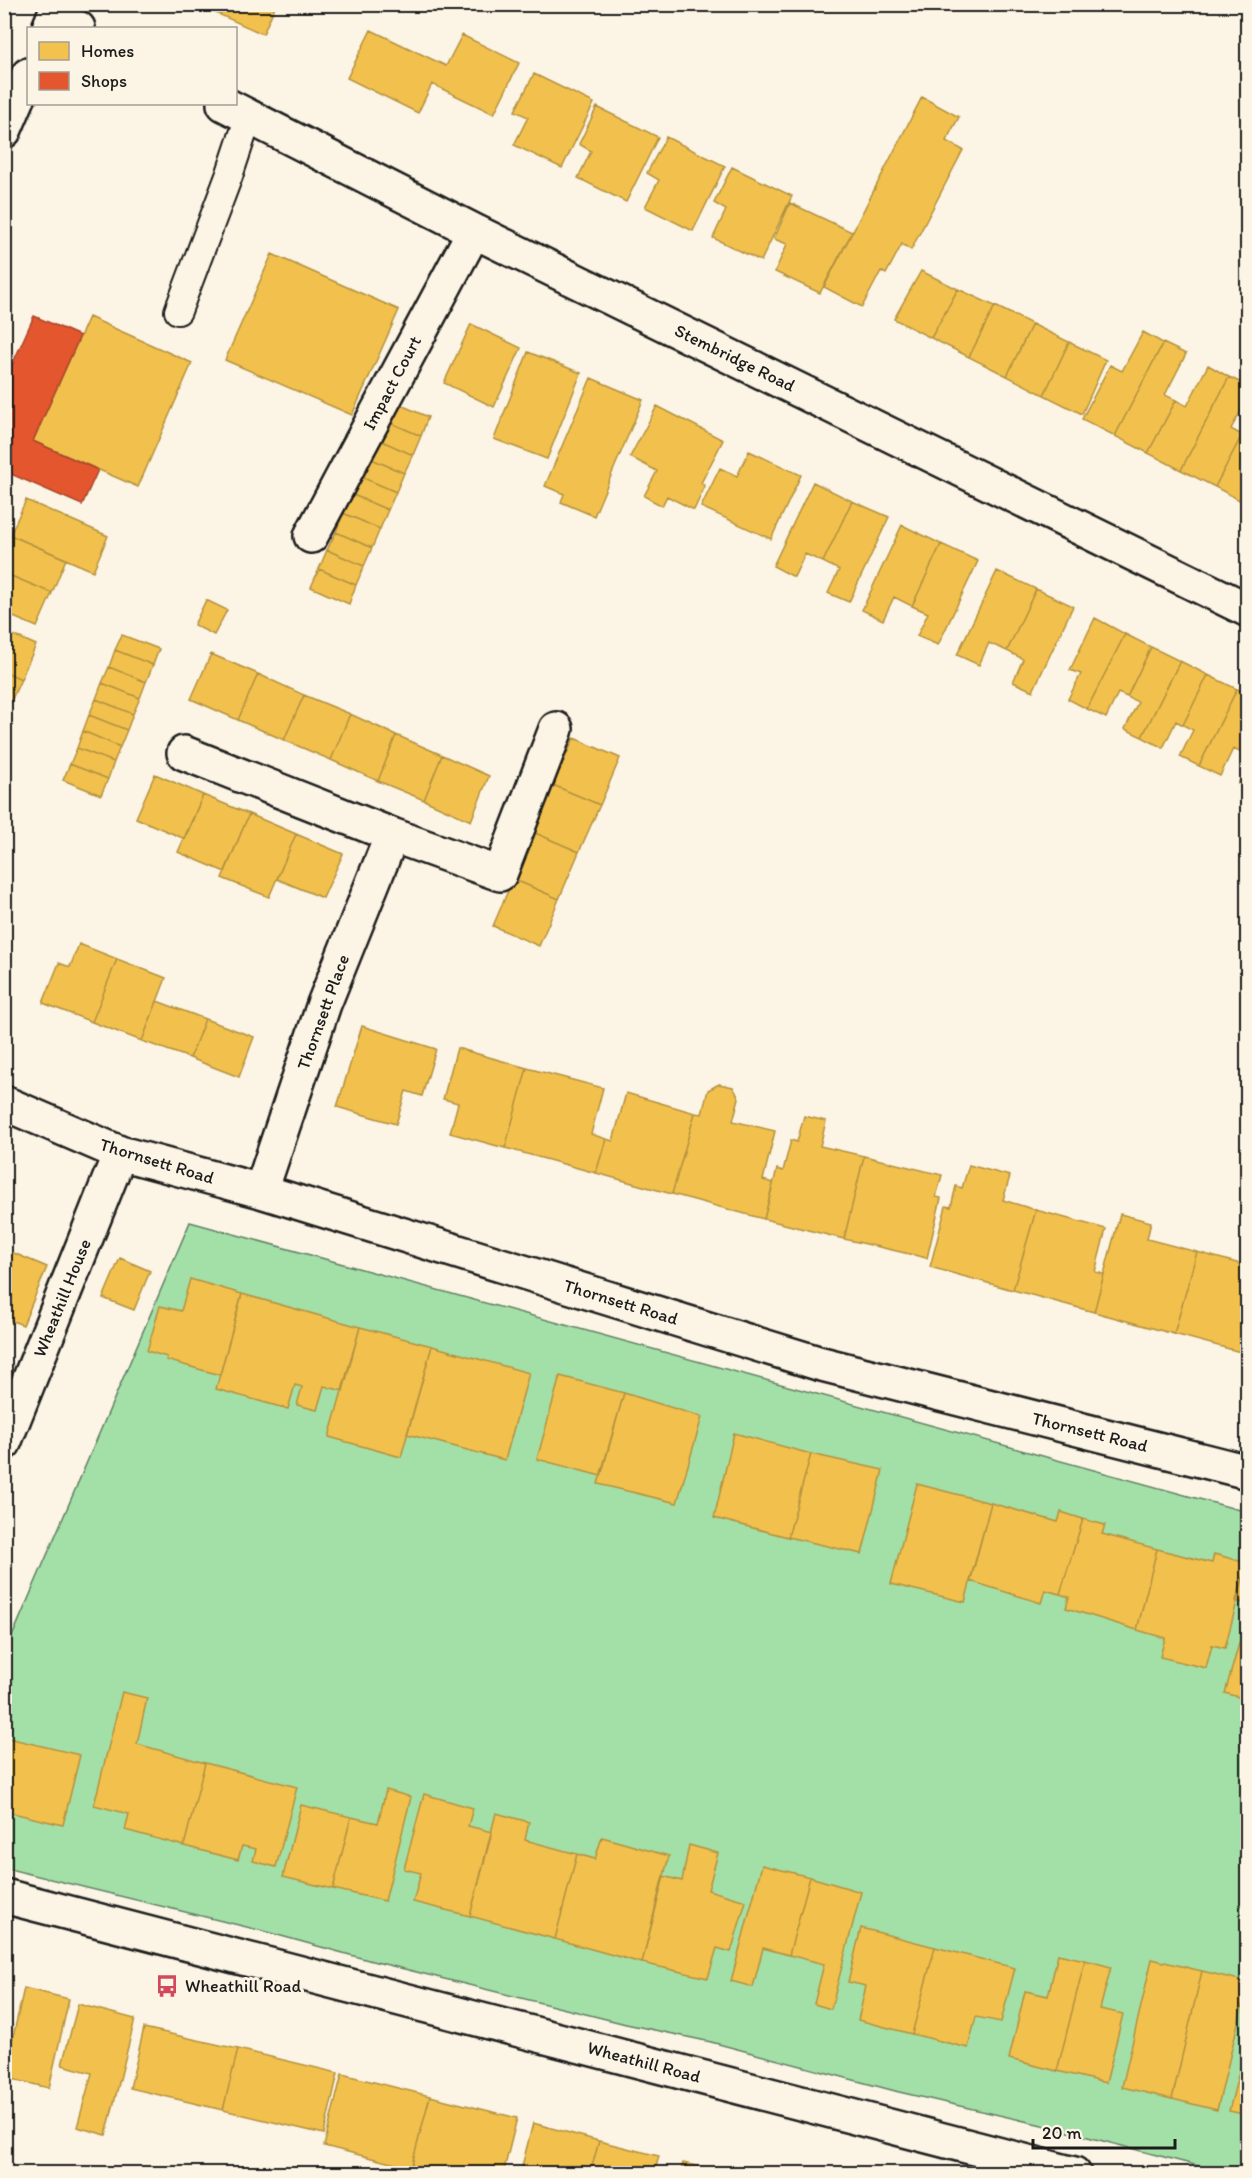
<svg xmlns="http://www.w3.org/2000/svg" width="1252" height="2178" font-family="Itim,sans-serif">
	<style>
		.green { fill: #a3e0a7; stroke: #607e62; stroke-width: 1.5 }
		.homes { fill: #f2c14e; stroke: #b2903f; stroke-width: 1.5 }
		.shops { fill: #e4572e; stroke: #a84529; stroke-width: 1.5 }
		.lines { fill: none; stroke-linecap: round; stroke-linejoin: round }
		.lane-casing { stroke: #1c1c1c; stroke-width: 30 }
		.street-casing { stroke: #1c1c1c; stroke-width: 38 }
		.primary-casing { stroke: #1c1c1c; stroke-width: 38 }
		.lane { stroke: #fcf5e5; stroke-width: 26 }
		.street { stroke: #fcf5e5; stroke-width: 33 }
		.primary { stroke: #fcf5e5; stroke-width: 33 }
		.labels { text-anchor: middle; stroke-width: 6; stroke-linejoin: round; paint-order: stroke }
		.street-label { font-size: 18px; fill: #1c1c1c; stroke: #fcf5e5 }
		.poi-label { font-size: 18px; fill: #1c1c1c; stroke: #fcf5e5; text-anchor: start }
	</style>
	<rect width="100%" height="100%" fill="#fcf5e5"/>
	<filter id="ink" filterUnits="userSpaceOnUse"><feTurbulence type="fractalNoise" baseFrequency=".0167" numOctaves="2"/><feDisplacementMap in="SourceGraphic" scale="12" xChannelSelector="R" yChannelSelector="G"/><feConvolveMatrix kernelMatrix="1 2 1 2 8 2 1 2 1" color-interpolation-filters="sRGB"/></filter>
	<g filter="url(#ink)">
		<path class="green" d="M190 1222 1247 1512V2173H1225L1042 2125 899 2092 711 2042 626 2024 372 1961 263 1931 5 1868V1653Z"/>
		<path class="homes" d="M196 4H276L263 34Z
			M371 30 446 66 462 35 519 63 494 114 432 84 418 113 347 78Z
			M534 74 594 103 562 168 514 145 528 117 515 111Z
			M922 97 959 117 946 141 963 150 911 250 902 244 886 274 881 271 862 307 824 287Z
			M597 107 658 137 626 202 578 178 591 151 579 144Z
			M666 137 725 166 693 231 645 207 659 180 647 173Z
			M732 167 792 196 761 261 713 238 726 210 714 203Z
			M790 203 852 232 820 293 775 272 787 244 774 239Z
			M272 254 399 310 352 415 225 360Z
			M921 271 958 289 931 338 894 319Z
			M958 289 995 306 969 357 931 338Z
			M995 306 1032 324 1007 376 969 357Z
			M89 317 192 363 138 487 33 441Z
			M471 324 521 348 494 407 444 383Z
			M1032 324 1069 342 1044 395 1007 376Z
			M1143 332 1163 343 1115 436 1082 419 1110 365 1122 371Z
			M1069 342 1106 360 1082 414 1044 395Z
			M1163 343 1186 354 1165 395 1176 400 1148 453 1115 436Z
			M528 352 581 373 547 459 494 439Z
			M1208 365 1229 377 1181 470 1148 453 1176 400 1187 406Z
			M1229 377 1248 386V398L1231 429 1242 435 1215 487 1181 470Z
			M591 378 643 400 594 516 561 502 564 494 545 486Z
			M392 401 428 417 421 436 384 420Z
			M657 406 723 440 701 483 705 486 694 510 667 496 662 506 644 496 657 471 630 457Z
			M384 420 421 436 413 455 375 438Z
			M1242 435 1248 438 1247 504 1215 487Z
			M375 438 413 455 404 473 367 457Z
			M749 451 801 475 771 539 701 507 720 468 737 476Z
			M367 457 404 473 396 492 359 476Z
			M359 476 396 492 388 510 351 494Z
			M813 482 852 501 823 562 805 554 794 577 773 566Z
			M351 494 388 510 380 529 343 513Z
			M26 500 108 536 93 571 10 535Z
			M852 501 889 517 849 602 828 593 839 570 823 562Z
			M343 513 380 529 372 548 336 532Z
			M902 525 941 544 912 606 894 597 883 620 862 610Z
			M336 532 372 548 364 566 327 550Z
			M10 535 66 559 52 593 4 573V548Z
			M941 544 978 561 938 645 917 636 928 613 912 606Z
			M327 550 364 566 356 585 319 569Z
			M319 569 356 585 349 604 311 587Z
			M997 571 1036 589 1007 651 989 643 979 665 957 655Z
			M4 573 52 593 37 627 4 613Z
			M1036 589 1073 606 1033 691 1013 682 1023 659 1007 651Z
			M206 600 227 610 214 635 194 625Z
			M1095 618 1125 634 1087 709 1068 699 1081 674 1070 670Z
			M4 631 36 645 21 679 4 671Z
			M1125 634 1151 647 1127 697 1118 693 1106 718 1087 709Z
			M122 635 159 649 153 665 115 650Z
			M1151 647 1180 661 1142 737 1125 729 1138 702 1127 697Z
			M115 650 153 665 146 682 109 667Z
			M211 654 258 674 238 720 191 699Z
			M1180 661 1208 675 1183 725 1176 721 1163 748 1142 737Z
			M109 667 146 682 140 698 102 683Z
			M4 671 21 679 6 712H4Z
			M258 674 304 695 284 740 238 720Z
			M1208 675 1237 689 1199 766 1180 757 1193 730 1183 725Z
			M102 683 140 698 133 714 96 699Z
			M1237 689 1248 694V737L1240 752 1233 749 1220 776 1199 766Z
			M304 695 350 714 331 760 284 740Z
			M96 699 133 714 127 730 89 715Z
			M350 714 396 735 378 781 331 760Z
			M89 715 127 730 120 747 83 731Z
			M83 731 120 747 114 762 77 748Z
			M396 735 442 755 424 800 378 781Z
			M574 738 620 758 600 805 553 785Z
			M77 748 114 762 108 779 70 764Z
			M442 755 489 776 471 821 424 800Z
			M70 764 108 779 101 795 63 780Z
			M1248 765V789L1238 784Z
			M155 774 203 795 185 839 136 818Z
			M553 785 600 805 579 852 533 832Z
			M203 795 249 814 225 872 178 852Z
			M249 814 296 834 269 897 222 878Z
			M533 832 579 852 559 899 513 879Z
			M296 834 343 854 323 898 277 879Z
			M513 879 559 899 539 946 493 926Z
			M79 944 117 959 92 1022 43 1003 59 963 70 967Z
			M117 959 166 978 142 1041 92 1022Z
			M157 1001 205 1019 190 1058 142 1041Z
			M205 1019 254 1037 239 1077 190 1058Z
			M362 1026 436 1049 422 1096 406 1091 396 1124 337 1107Z
			M457 1048 527 1068 505 1148 450 1133 458 1103 443 1099Z
			M527 1068 603 1088 591 1134 606 1139 596 1173 505 1148Z
			M719 1084 733 1087 739 1098 733 1121 775 1131 763 1180 773 1183 764 1219 672 1194 695 1113 702 1114 708 1090Z
			M626 1093 695 1113 672 1194 596 1173 606 1139 613 1141Z
			M804 1116 826 1121 820 1146 864 1156 844 1239 764 1219 777 1169 783 1171 791 1140 797 1142Z
			M864 1156 942 1175 936 1197 941 1198 927 1258 844 1239Z
			M969 1165 1010 1176 1003 1200 1036 1210 1013 1290 930 1267 946 1206 951 1207 956 1186 962 1188Z
			M1036 1210 1106 1229 1095 1272 1104 1274 1094 1312 1013 1290Z
			M1120 1214 1151 1222 1147 1239 1197 1252 1174 1334 1094 1312Z
			M4 1249 47 1267 23 1325 4 1318Z
			M1197 1252 1248 1266V1354L1174 1334Z
			M120 1258 150 1271 134 1310 103 1298Z
			M190 1279 242 1294 220 1375 166 1360 167 1357 147 1351 160 1306 181 1311Z
			M242 1294 360 1327 343 1391 324 1386 317 1410 297 1405 302 1387 295 1385 288 1409 216 1389Z
			M360 1327 432 1346 401 1457 329 1437Z
			M432 1346 529 1373 505 1460 407 1434Z
			M560 1376 624 1393 601 1476 537 1459Z
			M624 1393 702 1417 677 1503 598 1484Z
			M734 1433 811 1454 788 1537 714 1518Z
			M811 1454 883 1470 862 1554 788 1537Z
			M917 1484 991 1503 965 1602 891 1584Z
			M991 1503 1058 1522 1061 1512 1083 1519 1060 1594 1045 1590 1041 1603 970 1581Z
			M1083 1519 1105 1525 1102 1534 1157 1549 1137 1630 1066 1608 1069 1597 1060 1594Z
			M1157 1549 1212 1563 1214 1554 1247 1563 1225 1648 1212 1645 1206 1668 1160 1657 1165 1638 1137 1630Z
			M1247 1563 1248 1564V1604L1236 1601Z
			M1248 1612V1700L1225 1693Z
			M122 1692 147 1698 137 1744 205 1763 184 1846 125 1830 129 1814 94 1805Z
			M4 1737 80 1755 63 1825 4 1811Z
			M205 1763 297 1787 276 1867 253 1861 256 1849 242 1846 238 1860 184 1846Z
			M386 1790 411 1797 385 1901 333 1889 351 1817 378 1823Z
			M424 1794 473 1808 468 1826 492 1832 470 1916 413 1902 421 1873 404 1869Z
			M301 1805 351 1817 333 1889 283 1877Z
			M496 1813 529 1822 525 1840 577 1854 555 1939 470 1916Z
			M602 1837 669 1856 642 1963 555 1939 577 1854 595 1859Z
			M689 1845 718 1853 708 1890 746 1901 731 1952 717 1948 708 1978 642 1963 663 1876 682 1881Z
			M762 1865 810 1877 789 1955 763 1948 753 1987 731 1981Z
			M810 1877 861 1892 831 2009 814 2004 824 1964 789 1955Z
			M861 1928 935 1947 912 2034 858 2020 866 1986 848 1982Z
			M935 1947 1015 1968 1001 2022 976 2017 968 2048 912 2034Z
			M1058 1954 1085 1960 1057 2071 1009 2059 1025 1991 1048 1996Z
			M1152 1959 1202 1971 1172 2099 1122 2087Z
			M1085 1960 1111 1967 1100 2009 1123 2014 1106 2083 1057 2071Z
			M1202 1971 1248 1982 1217 2110 1172 2099Z
			M24 1988 69 1999 49 2088 4 2077Z
			M78 2004 135 2019 106 2135 77 2127 92 2073 62 2065Z
			M144 2028 238 2049 223 2110 130 2088Z
			M1245 2048 1248 2049V2115L1229 2111Z
			M238 2049 338 2073 324 2134 223 2110Z
			M342 2074 430 2096 411 2168 324 2146Z
			M430 2096 517 2118 503 2174H431L411 2168Z
			M533 2123 599 2141 590 2174H520Z
			M599 2141 659 2156 654 2174H590Z
			M683 2163 735 2174H680Z"/>
		<path class="shops" d="M34 316 80 336 33 441 98 470 82 505 4 471V383Z"/>
		<g class="lines">
			<g class="lane-casing">
				<path id="lane" d="M178 311 229 176 249 116"/>
			</g>
			<g class="street-casing">
				<path id="street" d="M54 16 78 28
					M224 104 474 231 1248 610
					M311 536 474 231
					M184 753 392 835 500 874 556 729
					M4 1103 120 1153 261 1191 818 1363 1248 1472
					M261 1191 324 1004 392 835
					M4 1443 120 1153
					M4 1896 1074 2174"/>
			</g>
			<g class="primary-casing">
				<path id="primary" d="M49 28 59 4
					M4 131 28 75"/>
			</g>
			<use href="#lane" class="lane"/>
			<use href="#street" class="street"/>
			<use href="#primary" class="primary"/>
		</g>
	</g>
	<defs>
		<g id="bus-bare" transform="scale(1.8)"><path d="M-5-6H5V4H4V6H2V4H-2V6H-4V4H-5ZM-3.5-4V0h7V-4ZM-3.5 1.2v1.5H-2V1.2ZM2 1.2v1.5H3.5V1.2Z" fill="#d1495b" stroke="#fcf5e5" stroke-width="2.5" paint-order="stroke"/></g>
	</defs>
	<g fill-rule="evenodd">
		<use href="#bus-bare" x="167" y="1986"/>
	</g>
	<g class="labels">
		<g class="street-label">
			<text transform="translate(735 358) rotate(26)" y="6">Stembridge Road</text>
			<text transform="translate(392 383) rotate(-62)" y="6">Impact Court</text>
			<text transform="translate(323 1012) rotate(-70)" y="6">Thornsett Place</text>
			<text transform="translate(157 1161) rotate(17)" y="6">Thornsett Road</text>
			<text transform="translate(62 1298) rotate(-68)" y="6">Wheathill House</text>
			<text transform="translate(621 1302) rotate(17)" y="6">Thornsett Road</text>
			<text transform="translate(1090 1432) rotate(14)" y="6">Thornsett Road</text>
			<text transform="translate(644 2062) rotate(15)" y="6">Wheathill Road</text>
		</g>
		<g class="poi-label">
			<text x="185" y="1992">Wheathill Road</text>
		</g>
	</g>
	<rect width="1252" height="2178" fill="none" stroke="#fcf5e5" stroke-width="24"/>
	<rect x="12" y="12" width="1228" height="2154" fill="none" stroke="#1c1c1c" stroke-width="2" filter="url(#ink)"/>
	<rect x="27" y="27" width="210" height="78" fill="#fcf5e5" stroke="#a29e95" stroke-width="1.5"/>
	<rect x="39" y="42" width="30" height="18" fill="#f2c14e" stroke="#a29e95" stroke-width="1.5"/>
	<text x="81" y="57" font-size="18" fill="#1c1c1c">Homes</text>
	<rect x="39" y="72" width="30" height="18" fill="#e4572e" stroke="#a29e95" stroke-width="1.5"/>
	<text x="81" y="87" font-size="18" fill="#1c1c1c">Shops</text>
	<path d="M1033 2139v9h142v-9" fill="none" stroke="#1c1c1c" stroke-width="3"/>
	<text x="1042" y="2139" font-size="18" fill="#1c1c1c" stroke="#fcf5e5" stroke-width="4.5" paint-order="stroke">20 m</text>
</svg>
